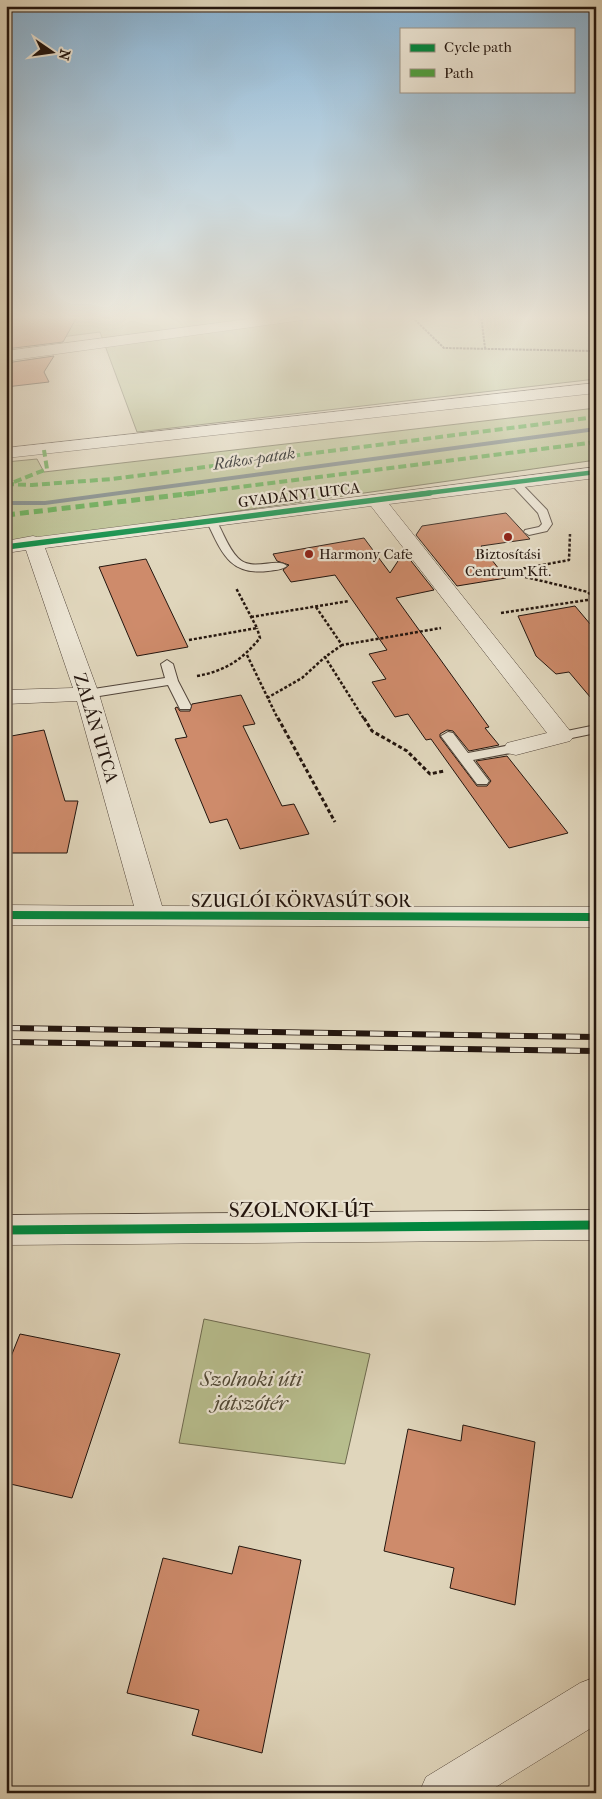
<svg xmlns="http://www.w3.org/2000/svg" width="602" height="1799" font-family="'IM FELL French Canon',serif">
	<style>
		.green { fill: #b7bd8d; stroke: #6d694e }
		.lines { fill: none; stroke-linecap: round; stroke-linejoin: round }
		.stream { fill: #6a7677; fill-rule: evenodd }
		.building { fill: #ce8b6b; stroke: #23150e }
		.service-casing { stroke: #52453a; stroke-width: 2 }
		.minor-casing { stroke: #52453a; stroke-width: 1 }
		.path-far2 { stroke: #23150e; stroke-width: 2; stroke-dasharray: 2.5 1; stroke-linecap: butt }
		.path-far1 { stroke: #23150e; stroke-width: 2.5; stroke-dasharray: 3 2; stroke-linecap: butt }
		.path { stroke: #23150e; stroke-width: 3; stroke-dasharray: 4 2.5; stroke-linecap: butt }
		.service { fill: #ebe4d3; fill-rule: evenodd }
		.minor { fill: #ebe4d3; fill-rule: evenodd }
		.rail-casing { stroke: #23150e; stroke-width: 6 }
		.rail { stroke: #ebe4d3; stroke-width: 4.5; stroke-dasharray: 14; stroke-linecap: butt }
		.quiet-far1 { stroke: #50a03e; stroke-width: 4; stroke-dasharray: 8 4; stroke-linecap: butt }
		.quiet { stroke: #50a03e; stroke-width: 5; stroke-dasharray: 9 5; stroke-linecap: butt }
		.cycleway-far3-casing { stroke: #ebe4d3; stroke-width: 6 }
		.cycleway-far2-casing { stroke: #ebe4d3; stroke-width: 8 }
		.cycleway-far1-casing { stroke: #ebe4d3; stroke-width: 11 }
		.cycleway-casing { stroke: #ebe4d3; stroke-width: 12 }
		.cycleway-far3 { stroke: #00873e; stroke-width: 4.5 }
		.cycleway-far2 { stroke: #00873e; stroke-width: 5.5 }
		.cycleway-far1 { stroke: #00873e; stroke-width: 8 }
		.cycleway { stroke: #00873e; stroke-width: 9 }
		.poi-dot { fill: #8f2418; stroke: #ebe4d3; stroke-width: 2 }
		.labels { text-anchor: middle; stroke-width: 4.5; stroke-linejoin: round; paint-order: stroke }
		.far-street-label { font-size: 15px; fill: #23150e; stroke: #ebe4d3 }
		.far-poi-label { font-size: 15px; fill: #23150e; stroke: #ebe4d3; text-anchor: start }
		.far-water-label { font-size: 16px; font-style: italic; fill: #4d4d4b; stroke: #ebe4d3 }
		.street-label { font-size: 18px; fill: #23150e; stroke: #ebe4d3 }
		.near-street-label { font-size: 21px; fill: #23150e; stroke: #ebe4d3 }
		.near-park-label { font-size: 21px; font-style: italic; fill: #4f4734; stroke: #ebe4d3 }
	</style>
	<rect width="100%" height="100%" fill="#e0d6bc"/>
	<filter id="stains"><feTurbulence type="fractalNoise" baseFrequency=".004" numOctaves="4"/><feColorMatrix values="0 0 0 0 .2 0 0 0 0 .09 0 0 0 0 .02 0 0 0 .5 -.17"/></filter>
	<radialGradient id="worn" r=".72"><stop offset=".6" stop-color="#630" stop-opacity="0"/><stop offset="1" stop-color="#630" stop-opacity=".3"/></radialGradient>
	<path class="green" d="M6 315H596V379L137 432 100 332 6 344Z
		M596 408V460L6 544V462L37 459 44 472Z
		M204 1319 370 1354 345 1464 179 1443Z"/>
	<g class="lines">
		<path class="stream" d="M596 427V431L45 505H6V501H45Z"/>
	</g>
	<path class="building" d="M6 315H78L63 342 6 349Z
		M54 356 44 372 49 382 6 387V363Z
		M506 513 530 539 481 546 506 578 457 586 416 535 422 526Z
		M364 538 390 573 404 552 434 590 396 598 489 727 485 728 499 745 469 751 453 731 447 730 440 734V737L477 786H487L491 781 476 761 507 756 568 833 509 848 431 739 426 740 408 714 395 717 372 682 386 679 369 654 387 650 335 575 291 582 283 570 289 565 277 561 273 554Z
		M146 559 188 647 137 656 99 567Z
		M575 606 596 631V704L569 672 556 674 536 656 518 616Z
		M241 695 255 724 243 726 282 806 294 804 309 834 240 849 227 819 210 823 175 739 187 737 175 708 177 707 180 711H190L192 704Z
		M44 730 65 801H78L67 853H6V737Z
		M20 1334 120 1354 72 1498 6 1483V1369Z
		M463 1425 535 1442 515 1605 450 1588 454 1568 384 1551 408 1429 461 1441Z
		M239 1546 301 1560 262 1753 192 1735 199 1710 127 1693 163 1558 232 1574Z"/>
	<g class="lines">
		<g class="service-casing">
			<path id="service" d="M513 478 517 479 547 510 552 524 547 531 529 535 524 532 525 530 539 527 542 524 538 513 508 481Z
				M211 517 216 520C223 532 228 548 238 558 253 573 277 556 287 566 282 570 275 570 268 571 228 576 221 550 206 520Z
				M167 660 173 664 178 681 191 706 190 709H180L168 685 87 698 81 694 87 690 165 678 161 664Z
				M596 725V733L562 740 555 736 557 733Z
				M448 732 453 733 468 753 516 744 523 748 516 752 473 760 489 781 487 784H477L441 736Z"/>
		</g>
		<g class="minor-casing">
			<path id="minor" d="M278 315H317L315 318 310 319 6 361V351Z
				M596 383V393L6 458V448Z
				M596 467V478L389 504 574 736 570 741 516 755 507 753 504 748 507 743 547 733 371 506 45 548 99 694 162 906 596 907V927L6 925V905L134 906 77 701 6 704V690L73 688 26 550 6 553V541L33 536 37 537Z
				M596 1210V1240L6 1245V1215Z
				M596 1677V1725L486 1793H419L426 1777 580 1683Z"/>
		</g>
		<path class="path-far2" d="M410 315 444 348 593 351 596 355
			M481 315 485 348"/>
		<path class="path-far1" d="M316 607 342 645 441 628
			M501 613 594 599 588 592 517 575 515 570 569 560 570 534
			M251 617 349 601
			M189 640 257 628 236 588
			M342 645 325 657 364 719
			M247 655 278 719
			M197 676C225 671 242 660 260 638L257 628
			M267 698 302 678 325 657"/>
		<path class="path" d="M278 718 335 822
			M364 718 372 731 407 751 430 774 444 771"/>
		<use href="#service" class="service"/>
		<use href="#minor" class="minor"/>
		<g class="rail-casing">
			<path id="rail" d="M6 1028 596 1037
				M6 1042 596 1051"/>
		</g>
		<use href="#rail" class="rail"/>
		<path class="quiet-far1" d="M14 482 47 469 44 450
			M6 484 32 485 112 479 596 417
			M184 494 596 442"/>
		<path class="quiet" d="M6 515 195 493"/>
		<g class="cycleway-far3-casing">
			<path id="cycleway-far3" d="M420 494 596 472"/>
		</g>
		<g class="cycleway-far2-casing">
			<path id="cycleway-far2" d="M6 547 430 493"/>
		</g>
		<g class="cycleway-far1-casing">
			<path id="cycleway-far1" d="M6 915 596 917"/>
		</g>
		<g class="cycleway-casing">
			<path id="cycleway" d="M6 1230 596 1225"/>
		</g>
		<use href="#cycleway-far3" class="cycleway-far3"/>
		<use href="#cycleway-far2" class="cycleway-far2"/>
		<use href="#cycleway-far1" class="cycleway-far1"/>
		<use href="#cycleway" class="cycleway"/>
	</g>
	<linearGradient id="sky" x2="0" y2="1"><stop stop-color="#89b5d7"/><stop offset="0.56" stop-color="#f1ede1"/><stop offset="1" stop-color="#f1ede1" stop-opacity="0"/></linearGradient>
	<rect width="602" height="567" fill="url(#sky)"/>
	<g class="poi-dot">
		<circle cx="508" cy="537" r="5"/>
		<circle cx="309" cy="554" r="5"/>
	</g>
	<g class="labels">
		<g class="far-street-label">
			<text transform="translate(299 495) rotate(-7)" y="5">GVADÁNYI UTCA</text>
		</g>
		<g class="far-poi-label">
			<text x="319" y="559">Harmony Cafe</text>
			<text x="508" y="559" text-anchor="middle">Biztosítási<tspan x="508" dy="17">Centrum Kft.</tspan></text>
		</g>
		<g class="far-water-label">
			<text transform="translate(254 458) rotate(-8)" y="6">Rákos-patak</text>
		</g>
		<g class="street-label">
			<text transform="translate(96 728) rotate(73)" y="6">ZALÁN UTCA</text>
			<text x="301" y="907">SZUGLÓI KÖRVASÚT SOR</text>
		</g>
		<g class="near-street-label">
			<text x="301" y="1217">SZOLNOKI ÚT</text>
		</g>
		<g class="near-park-label">
			<text x="251" y="1386">Szolnoki úti<tspan x="251" dy="24">játszótér</tspan></text>
		</g>
	</g>
	<rect width="602" height="1799" fill="none" stroke="#e0d6bc" stroke-width="25"/>
	<rect x="8" y="8" width="587" height="1784" fill="none" stroke="#23150e" stroke-width="2.5"/>
	<rect x="12" y="12" width="577" height="1774" fill="none" stroke="#23150e"/>
	<rect x="400" y="28" width="175" height="65" fill="#ebe4d3" stroke="#9b9184"/>
	<rect x="410" y="44" width="25" height="8" fill="#00873e" stroke="#9b9184"/>
	<text x="444" y="52" font-size="15" fill="#23150e">Cycle path</text>
	<rect x="410" y="69" width="25" height="8" fill="#50a03e" stroke="#9b9184"/>
	<text x="444" y="78" font-size="15" fill="#23150e">Path</text>
	<g transform="translate(52 52) rotate(103)" stroke="#ebe4d3" stroke-width="4" paint-order="stroke">
	<path d="M0-4L9 19L0 12L-9 19Z" fill="#23150e"/>
	<text y="-8" font-size="14" font-weight="bold" text-anchor="middle" fill="#23150e">N</text>
	</g>
	<rect width="100%" height="100%" filter="url(#stains)"/>
	<rect width="100%" height="100%" fill="url(#worn)"/>
</svg>
